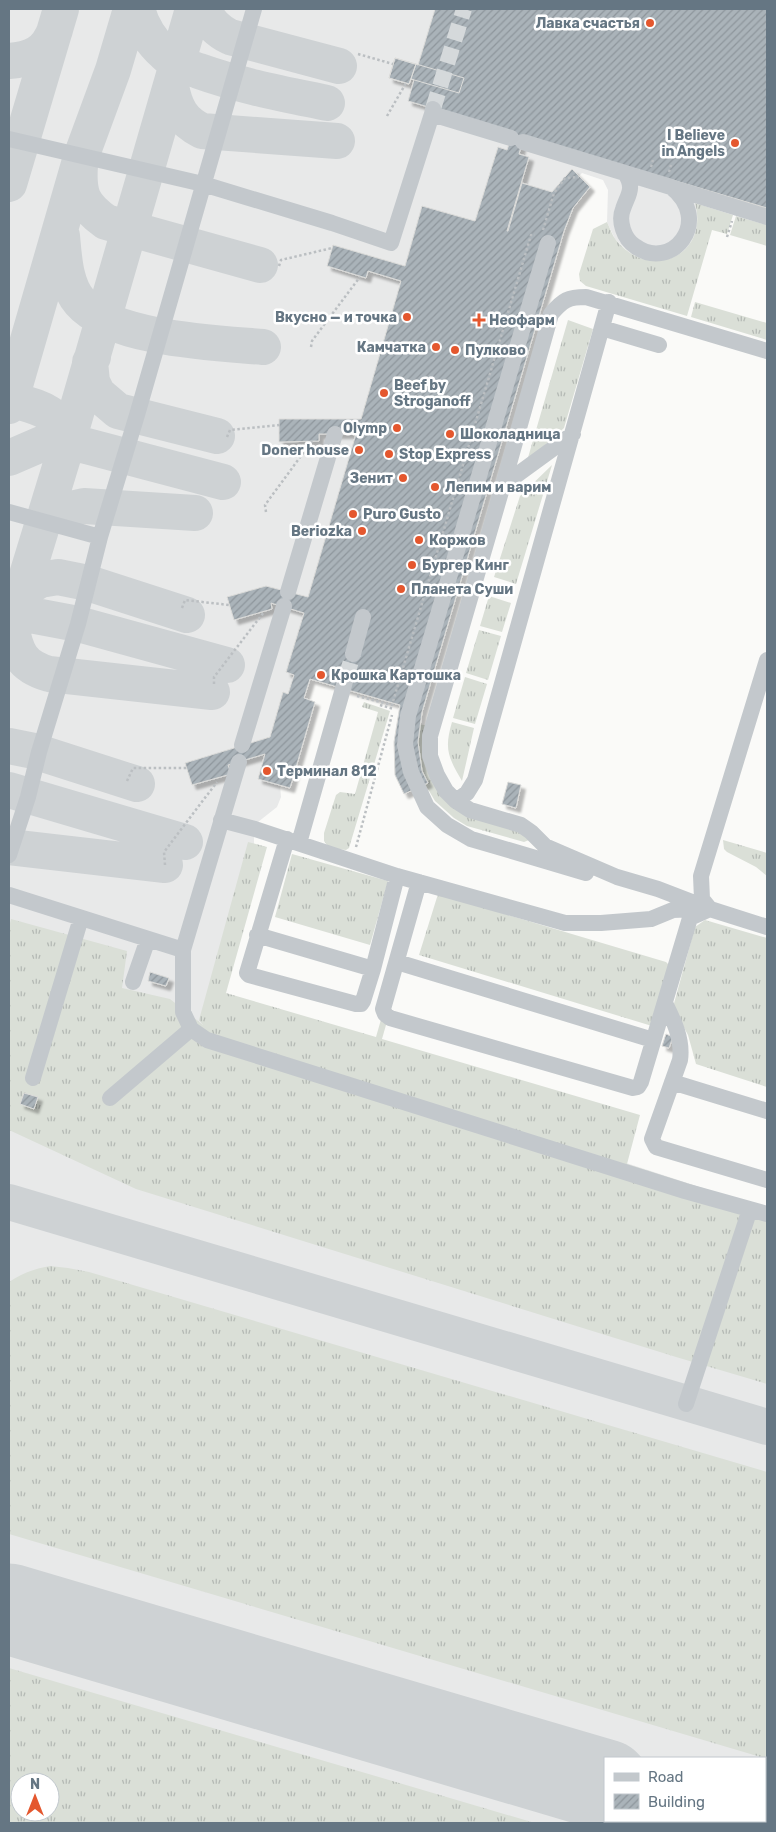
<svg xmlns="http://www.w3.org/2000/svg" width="776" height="1832" font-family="Rubik,sans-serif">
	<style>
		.built { fill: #e8e9e9; fill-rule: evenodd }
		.grass { fill: url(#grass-tufts); fill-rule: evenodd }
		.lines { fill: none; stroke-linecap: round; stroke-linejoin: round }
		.taxiway { stroke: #ced2d4; stroke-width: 36 }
		.runway { stroke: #ced2d4; stroke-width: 91 }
		.building { fill: url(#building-hatch); stroke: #dcdcda; filter: url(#shadow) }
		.minor-tunnel { stroke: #d5d9db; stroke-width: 16; stroke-dasharray: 16 8; stroke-linecap: butt }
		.path { stroke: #bbbfc2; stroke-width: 2.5; stroke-dasharray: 2.5 2.5; stroke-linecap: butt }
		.minor { stroke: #c3c8cc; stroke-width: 16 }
		.poi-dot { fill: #e4572e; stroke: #fff; stroke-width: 2 }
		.labels { text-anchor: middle; stroke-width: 5; stroke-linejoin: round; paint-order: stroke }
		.poi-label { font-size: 14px; font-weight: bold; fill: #657683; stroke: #fff; text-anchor: start }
	</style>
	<defs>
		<pattern id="grass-tufts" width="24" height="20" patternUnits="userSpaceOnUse" patternTransform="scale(1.25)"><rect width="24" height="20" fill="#dadfd7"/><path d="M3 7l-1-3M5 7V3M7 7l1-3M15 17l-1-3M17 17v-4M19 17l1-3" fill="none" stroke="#b4b9b4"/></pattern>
		<pattern id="building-hatch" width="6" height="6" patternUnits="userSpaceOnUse" patternTransform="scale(1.25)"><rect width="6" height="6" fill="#aab3b9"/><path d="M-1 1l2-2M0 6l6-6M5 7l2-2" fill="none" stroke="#8e969c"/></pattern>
		<filter id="shadow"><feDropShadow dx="4.5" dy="4.5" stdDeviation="1" flood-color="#0004"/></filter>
	</defs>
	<rect width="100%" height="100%" fill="#fafaf8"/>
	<path class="built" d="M9 9H767V191L727 180 695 203 698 214 697 231 689 246 675 257 659 262 642 260 628 252 615 239 607 222 608 190 603 180 582 173 579 176 572 169 552 192 522 183 508 231 527 236 389 702 310 679 304 698 315 702 290 788 280 785 281 797 277 807 258 822 254 836V853L207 1023 510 1125 767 1209V1823H9ZM605 1758H765V1821H605ZM20 1782H50V1812H20Z"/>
	<path class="grass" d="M695 203 733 215 727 234 712 230 687 316 586 286 580 281 579 274 593 229 607 222C610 228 612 235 616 240 649 282 710 256 695 203Z
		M736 216 767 225V246L730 235Z
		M695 302 767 323V340L691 317Z
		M568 320 593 329 564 428 527 461Z
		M552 465 516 584 494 577 520 496Z
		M489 596 511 603 502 632 480 626Z
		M479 630 501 636 488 680 466 673Z
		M465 677 487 684 475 724 453 718Z
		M364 702 390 711 349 848 346 850 329 848 324 841V833L336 795 340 792 355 794 378 712 362 707Z
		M452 722 474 728 462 781C448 757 444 749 452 722Z
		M415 724 425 725 437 787 527 832 529 840 524 842 467 826 454 818 435 801 418 772Z
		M723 840 767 853V876L756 867 727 852 724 849Z
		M248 842 267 847 226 993 376 1037 388 995 394 997 382 1039 640 1115 627 1164 767 1209V1384L676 1357 136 1189 9 1130V927L11 919 127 951 122 988 170 999 203 1025 199 1020Z
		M292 854 388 881 370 945 275 917Z
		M438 894 666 962 670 966 652 1026 419 955Z
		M705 920 767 938V1087L696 1064 688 1035 673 1007 695 927Z
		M50 1266 68 1268 89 1272 767 1472V1759L9 1534V1282C22 1273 34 1269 50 1266Z
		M9 1668 535 1823H9ZM20 1782H50V1812H20Z"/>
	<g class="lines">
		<path class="taxiway" d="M137 9C142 27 150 41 165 54 174 63 188 67 199 71 241 86 284 94 327 103
			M202 9C209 22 217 31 230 37L339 66
			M9 61C32 59 46 53 55 30
			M171 86C175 108 182 121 202 131L337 141
			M80 165C78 194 82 205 106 222L260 265
			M9 184 61 9
			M62 236C64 257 65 285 80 302 112 339 216 343 263 347
			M93 357 90 362 92 382 98 394 118 411 217 436
			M9 399C39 408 57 409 68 441
			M9 406 81 157 113 70 131 9
			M9 458 46 442 60 439 223 482
			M42 522 66 510 84 506 195 513
			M20 596 30 586 40 580 58 577 88 583 187 615
			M9 611 78 624 227 665
			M11 626C16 652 21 666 49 674L212 692
			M9 634 68 441 193 9
			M9 746 34 751 137 784
			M9 790 185 842
			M9 847 165 865
			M9 1202 767 1427"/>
		<path class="runway" d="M9 1609 605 1785
			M727 1821 735 1823"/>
	</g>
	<path class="building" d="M435 9H767V208L524 136 519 154 529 157 507 231H508L522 183 552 192 572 169 590 187 573 208 564 231 422 712 418 742 422 771 428 783 404 794 395 775 394 742 400 705 310 679 304 698 315 702 290 788 258 779 265 754 228 765 231 774 192 785 185 763 270 737 283 692 288 694 294 675 286 672 304 613 271 603 272 609 234 620 227 597 266 586 308 597 356 434H319V441L279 442V419H361L401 281 368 271 366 278 327 266 333 245 405 266 422 206 475 221 498 147 507 150 513 132 408 101 414 80 411 79 409 84 389 78 395 58 418 65Z
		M395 58 416 64 409 84 389 78Z
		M416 64 464 78 459 93 411 79Z
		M508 782 521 785 516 808 502 804Z
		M150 972 169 978 166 986 148 981Z
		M666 1034 673 1037 669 1048 662 1046Z
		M24 1093 38 1097 34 1109 20 1104Z"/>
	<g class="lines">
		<path class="minor-tunnel" d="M433 109 464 9
			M346 678 353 654"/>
		<path class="path" d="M358 54 393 64
			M387 116 406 83
			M651 167 653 160
			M669 172 671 165
			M543 230 554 193 565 178 579 177
			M727 237 732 221
			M279 266 281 260 332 248
			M311 347 312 341 360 277
			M227 437 230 430 279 425
			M266 512 265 505 312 441
			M182 608 185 600 229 605
			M214 684V677L264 612
			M357 696 392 705 531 235H535
			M380 705 394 709
			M127 781 133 768H187
			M356 847 392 715
			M165 865 164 852 217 782"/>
		<path class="minor" d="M433 109 432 114 511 138
			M9 139 203 184 332 223 391 243 432 114
			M523 142 671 187C714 221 671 273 635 246 624 239 618 221 623 209 628 194 635 189 625 173
			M673 188 767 217
			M548 243 408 716 405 745 411 772 427 807 447 825 471 839 586 873
			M602 328 659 345
			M503 485 573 434
			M9 512 100 537
			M288 592 335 434
			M353 654 363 617
			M767 660 701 876 702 899 710 909 767 927
			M242 745 284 606
			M239 762 183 950V1012L191 1029 207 1040 685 1191 767 1214
			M456 801 467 793 475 780 609 302
			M221 820 255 829 397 876 565 923H601L651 919 673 910 699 909
			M299 843 346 678
			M9 855 28 797 39 752 78 624 100 537 137 415 254 9
			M419 882 383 1009 385 1014 390 1018 633 1088 638 1087 641 1082 690 918 710 909
			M9 895 183 950
			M710 909 658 889 617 877 545 846 531 832 521 825 470 810 456 801 446 791 437 775 430 756V736L503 485 551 314C563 300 568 297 586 297L767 351
			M257 935 373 969 363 1001 361 1004H356L249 975 247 973 287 839
			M397 962 653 1040
			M373 969 397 876
			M133 982 148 939
			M665 1003C674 1021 683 1040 680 1060L652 1139 656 1147 767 1180
			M33 1078 81 918
			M672 1082 767 1111
			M110 1098 191 1029
			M686 1404 750 1209"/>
	</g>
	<g class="poi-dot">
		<circle cx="650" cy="23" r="5"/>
		<circle cx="735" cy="143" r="5"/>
		<circle cx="407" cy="317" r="5"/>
		<path d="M476.5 312.5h5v5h5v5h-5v5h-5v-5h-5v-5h5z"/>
		<circle cx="436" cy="347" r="5"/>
		<circle cx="455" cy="350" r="5"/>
		<circle cx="384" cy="393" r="5"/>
		<circle cx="397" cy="428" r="5"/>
		<circle cx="450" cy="434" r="5"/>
		<circle cx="359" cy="450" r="5"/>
		<circle cx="389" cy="454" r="5"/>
		<circle cx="403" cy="478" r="5"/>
		<circle cx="435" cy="487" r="5"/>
		<circle cx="353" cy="514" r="5"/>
		<circle cx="362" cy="531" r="5"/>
		<circle cx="419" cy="540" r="5"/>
		<circle cx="412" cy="565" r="5"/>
		<circle cx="401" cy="589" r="5"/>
		<circle cx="321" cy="675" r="5"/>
		<circle cx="267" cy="771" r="5"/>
	</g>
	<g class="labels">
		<g class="poi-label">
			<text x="640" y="28" text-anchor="end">Лавка счастья</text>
			<text x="725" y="140" text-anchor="end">I Believe<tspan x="725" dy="16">in Angels</tspan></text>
			<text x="397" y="322" text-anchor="end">Вкусно — и точка</text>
			<text x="489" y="325">Неофарм</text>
			<text x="426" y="352" text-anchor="end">Камчатка</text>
			<text x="465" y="355">Пулково</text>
			<text x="394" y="390">Beef by<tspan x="394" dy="16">Stroganoff</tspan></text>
			<text x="387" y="433" text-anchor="end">Olymp</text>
			<text x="460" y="439">Шоколадница</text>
			<text x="349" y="455" text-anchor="end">Doner house</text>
			<text x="399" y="459">Stop Express</text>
			<text x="393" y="483" text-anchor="end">Зенит</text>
			<text x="445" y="492">Лепим и варим</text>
			<text x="363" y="519">Puro Gusto</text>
			<text x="352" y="536" text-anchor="end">Beriozka</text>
			<text x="429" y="545">Коржов</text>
			<text x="422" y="570">Бургер Кинг</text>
			<text x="411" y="594">Планета Суши</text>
			<text x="331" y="680">Крошка Картошка</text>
			<text x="277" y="776">Терминал 812</text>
		</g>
	</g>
	<rect width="776" height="1832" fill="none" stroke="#657683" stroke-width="20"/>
	<rect x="604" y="1757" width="162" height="65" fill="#ffffff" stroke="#c1c8cd"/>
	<rect x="614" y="1773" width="25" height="8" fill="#c3c8cc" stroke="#c1c8cd"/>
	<text x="648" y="1782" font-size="15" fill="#657683">Road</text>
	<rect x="614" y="1794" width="25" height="15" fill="url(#building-hatch)" stroke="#c1c8cd"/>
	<text x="648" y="1807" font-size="15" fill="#657683">Building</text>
	<g transform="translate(35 1797)"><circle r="24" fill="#ffffff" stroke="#c1c8cd"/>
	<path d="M0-4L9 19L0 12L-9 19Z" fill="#e4572e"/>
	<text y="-8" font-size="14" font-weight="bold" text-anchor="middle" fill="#657683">N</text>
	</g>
</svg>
